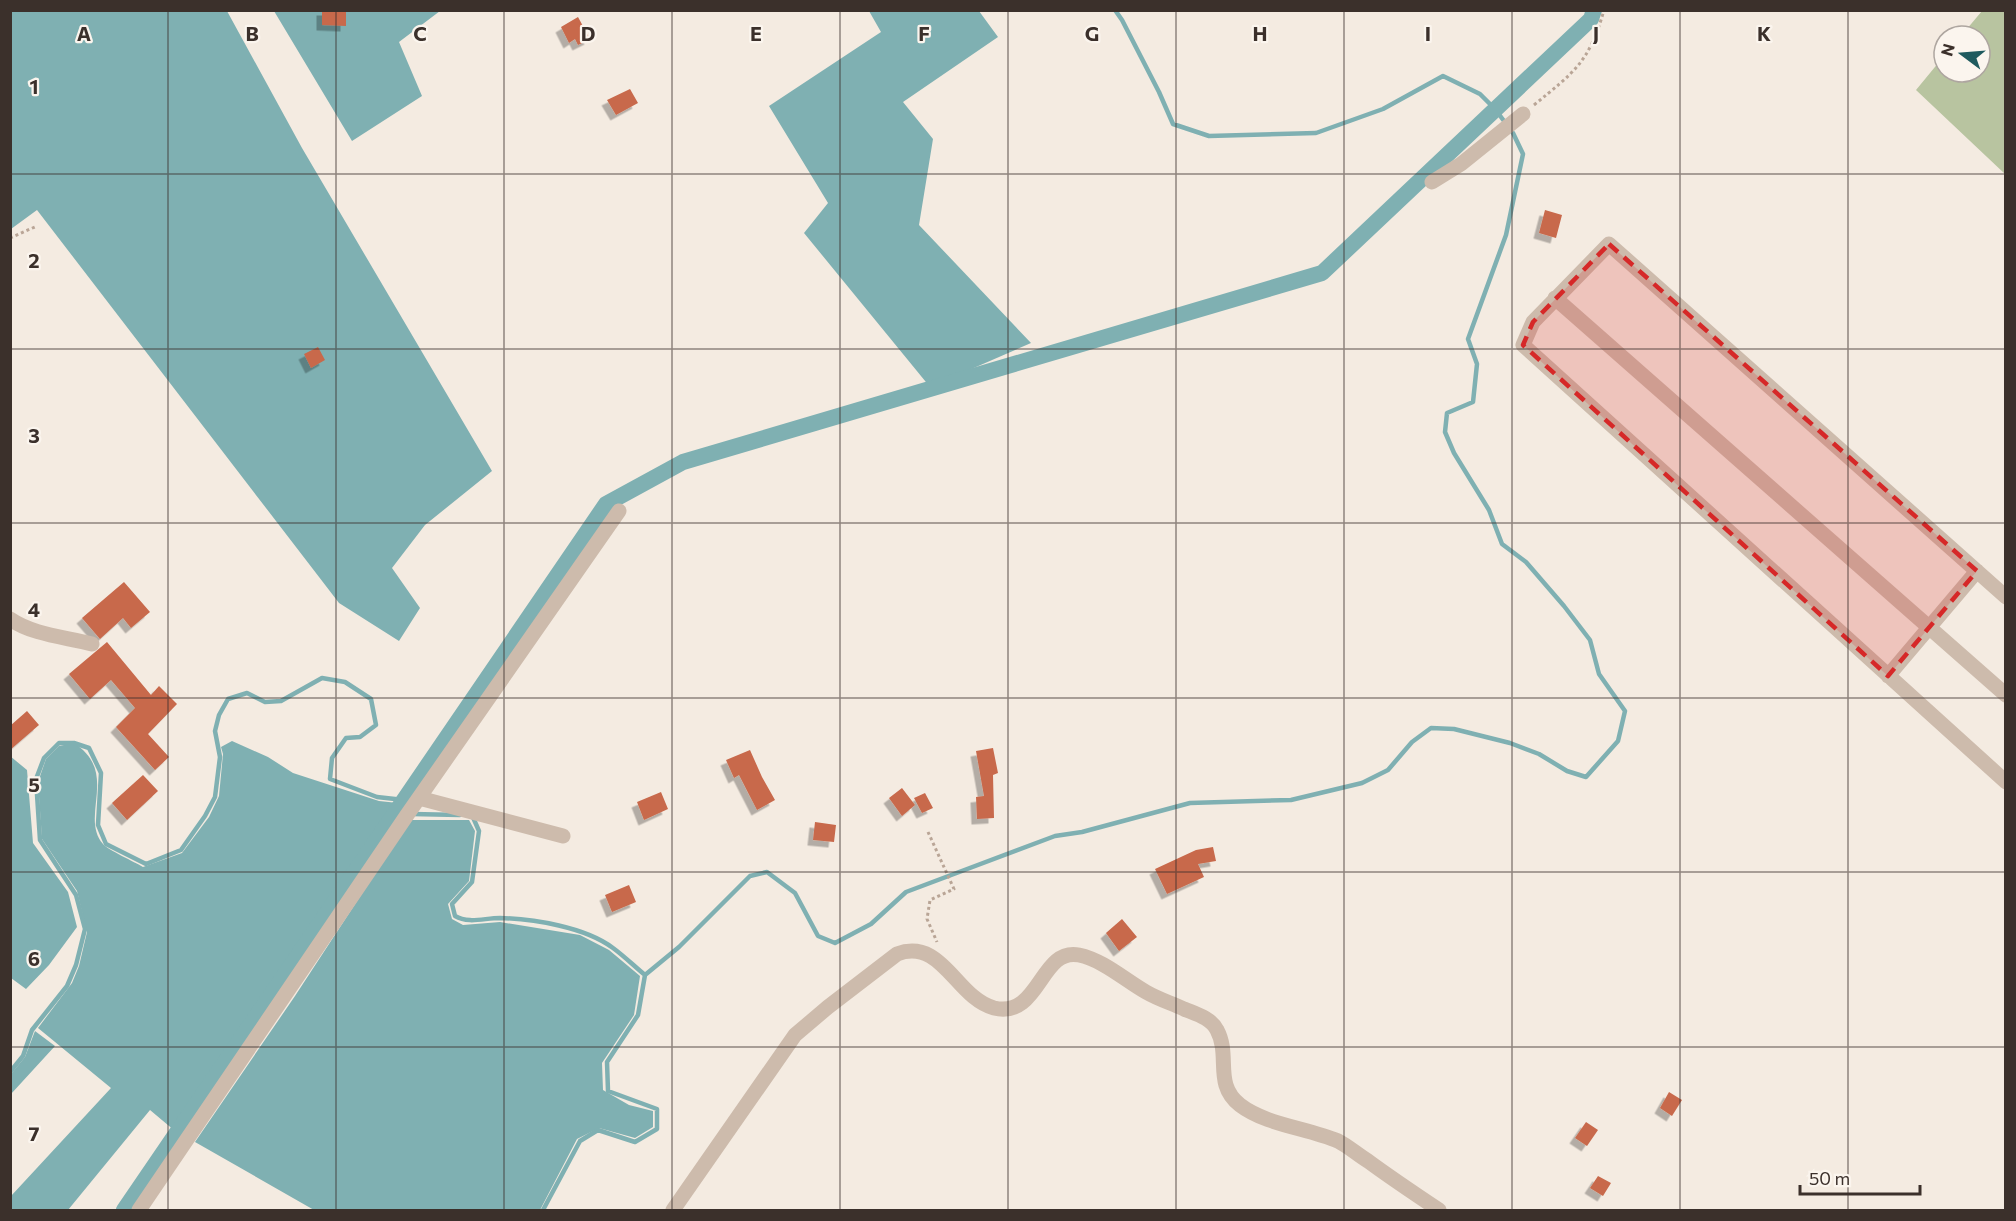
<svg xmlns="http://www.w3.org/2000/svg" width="2016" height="1221" font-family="Commissioner,sans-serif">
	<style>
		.green { fill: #b8c4a0 }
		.water { fill: #7fb0b2 }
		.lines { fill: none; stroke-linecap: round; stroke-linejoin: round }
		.stream { stroke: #7fb0b2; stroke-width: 4.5 }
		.canal { stroke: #7fb0b2; stroke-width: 16 }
		.building { fill: #c8694b; filter: url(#shadow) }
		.path { stroke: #b9a596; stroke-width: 3; stroke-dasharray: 3 3; stroke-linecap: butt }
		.minor { stroke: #cdbbac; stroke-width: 15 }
		.marked { fill: #d62828; fill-opacity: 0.2; stroke: #d62828; stroke-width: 4.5; stroke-dasharray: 12 8; stroke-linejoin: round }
		.grid { fill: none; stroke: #3b302b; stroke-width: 1.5; stroke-opacity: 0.55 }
		.grid-label { font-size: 20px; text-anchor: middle; font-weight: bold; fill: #3b302b; stroke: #fbf5ee; stroke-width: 4.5; stroke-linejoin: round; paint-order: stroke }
	</style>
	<defs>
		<filter id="shadow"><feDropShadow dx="-5.5" dy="5.5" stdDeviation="0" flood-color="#0004"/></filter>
	</defs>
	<rect width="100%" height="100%" fill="#f4ebe1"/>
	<path class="green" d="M1982 11H2005V174L1916 90 1944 56V72H1980V36H1961Z"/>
	<path class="water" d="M11 11H227L302 148 492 471 425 525 392 568 420 608 399 641 339 603 37 210 11 229Z
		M274 11H440L399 42 422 96 352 141Z
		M869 11H979L998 37 903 102 933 139 919 225 1031 343 930 387 804 233 828 203 769 106 881 32Z
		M232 741 268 757 293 773 379 801 398 803 175 1131 150 1110 68 1210H11V1196L111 1088 38 1028 72 983 79 966 87 932 77 891 42 839 38 782 46 759 59 746 74 743C120 773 79 816 103 844 108 850 135 862 143 867L182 853 209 817 219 796 223 754 221 747Z
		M10 756 27 770 33 843 68 892 77 927 49 965 26 989 11 978Z
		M410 820H469L475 831 469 881 448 904 452 919 463 925 500 922 580 935 609 950 640 976 634 1015 602 1063 603 1090 629 1105 653 1111V1127L635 1138 599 1128 577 1139 540 1210H314L195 1142 295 996Z
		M35 1031 55 1046 11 1094V1074L25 1057Z"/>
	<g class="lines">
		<path class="stream" d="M412 814 460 815
			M472 815 479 831 472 882 452 904 455 916C469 924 484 918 500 918 534 919 585 927 613 948 624 956 634 966 645 975
			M10 1072 23 1056 32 1030 67 986 76 965 85 929 76 895 40 840 36 779 44 758 59 743H74L89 748 101 773 98 825 106 844 146 864 181 850 205 816 215 797 220 757 215 731 219 715 228 699 247 693 265 702 281 701 322 678 345 682 371 699 376 725 360 737 346 738 332 758 330 779 377 797 404 800 408 807
			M543 1210 580 1141 598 1130 635 1142 657 1129V1109L608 1091 607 1062 638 1015 645 975 679 947 750 876 767 872 795 893 818 936 835 943 871 924 906 892 1055 836 1082 832 1190 803 1291 800 1362 783 1388 770 1412 742 1431 728 1454 729 1510 743 1539 754 1567 771 1586 777 1618 741 1625 711 1599 674 1590 640 1564 606 1526 562 1502 544 1489 510 1454 453 1445 432 1447 413 1473 402 1477 364 1468 339 1506 235 1523 154 1513 133 1495 109 1480 94 1443 76 1383 109 1316 133 1209 136 1173 124 1159 92 1122 20 1115 10"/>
		<path class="canal" d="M124 1210 606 504 683 462 1322 273 1591 19 1594 10"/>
	</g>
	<path class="building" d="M322 10H346V26L322 25Z
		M578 17 590 39 578 45 575 39 569 43 561 27Z
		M630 89 638 103 616 115 607 100Z
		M1545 210 1562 215 1556 238 1539 233Z
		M318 347 325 360 311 368 304 354Z
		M124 582 150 612 131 628 123 618 100 639 82 618Z
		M107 642 151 695 159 686 177 704 148 734 169 757 155 770 116 727 135 708 111 680 90 699 69 674Z
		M27 711 39 725 10 750V726Z
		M993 748 998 773 993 775 994 818 977 819 976 797 984 796 976 751Z
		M750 750 762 777 775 800 757 810 739 775 734 778 726 760Z
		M143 775 158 791 127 820 112 803Z
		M902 788 915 805 902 816 889 798Z
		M661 792 668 809 644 820 637 802Z
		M925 793 933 808 922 813 914 798Z
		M815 822 836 825 834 842 813 840Z
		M1213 847 1216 861 1198 864 1204 877 1167 894 1155 869 1196 850Z
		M629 885 636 902 612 912 605 895Z
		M1122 919 1137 937 1119 951 1106 933Z
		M1669 1092 1682 1100 1672 1116 1660 1108Z
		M1586 1122 1598 1130 1587 1146 1575 1138Z
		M1598 1176 1611 1183 1603 1196 1590 1188Z"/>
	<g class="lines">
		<path class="path" d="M1534 105C1574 72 1589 63 1604 10
			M10 238 37 226
			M928 832 954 889 930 900 927 919 937 942"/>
		<path class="minor" d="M1432 182 1461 164 1523 114
			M1555 298 2006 695
			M2006 597 1609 244 1533 322 1523 345 2006 782
			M10 619C33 635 66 637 92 644
			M1888 676 1977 571
			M419 798 563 836
			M139 1210 407 815 619 511
			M673 1210 795 1035 828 1007 897 954C942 937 956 998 994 1008 1040 1019 1040 947 1079 955 1103 960 1125 980 1146 992 1158 999 1171 1003 1184 1009 1196 1014 1211 1018 1217 1030 1231 1056 1213 1084 1240 1105 1266 1125 1308 1128 1338 1141 1348 1146 1358 1155 1368 1161 1391 1178 1415 1194 1439 1210"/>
	</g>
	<path class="marked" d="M1609 244 1977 571 1888 676 1523 345 1533 322Z"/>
	<path class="grid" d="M168 10V1210M336 10V1210M504 10V1210M672 10V1210M840 10V1210M1008 10V1210M1176 10V1210M1344 10V1210M1512 10V1210M1680 10V1210M1848 10V1210M10 174H2006M10 349H2006M10 523H2006M10 698H2006M10 872H2006M10 1047H2006"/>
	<g class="grid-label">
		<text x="84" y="41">A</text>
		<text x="252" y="41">B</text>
		<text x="420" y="41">C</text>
		<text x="588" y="41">D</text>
		<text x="756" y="41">E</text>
		<text x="924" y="41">F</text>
		<text x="1092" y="41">G</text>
		<text x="1260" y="41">H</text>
		<text x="1428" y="41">I</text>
		<text x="1596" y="41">J</text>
		<text x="1764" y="41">K</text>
		<text x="34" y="94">1</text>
		<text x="34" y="268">2</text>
		<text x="34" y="443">3</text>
		<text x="34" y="617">4</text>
		<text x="34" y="792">5</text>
		<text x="34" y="966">6</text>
		<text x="34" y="1141">7</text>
	</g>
	<rect width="2016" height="1221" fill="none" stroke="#3b302b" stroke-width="24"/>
	<g transform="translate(1962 54) rotate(286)"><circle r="28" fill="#fbf5ee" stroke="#aea6a0" stroke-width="1.5"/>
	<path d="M0-4.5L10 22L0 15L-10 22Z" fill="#1f5a5e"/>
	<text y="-9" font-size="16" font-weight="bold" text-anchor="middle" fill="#3b302b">N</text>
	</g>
	<path d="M1800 1185v9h120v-9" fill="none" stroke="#3b302b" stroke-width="3"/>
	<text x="1809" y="1185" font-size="18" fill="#3b302b" stroke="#fbf5ee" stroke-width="4.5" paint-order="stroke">50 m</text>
</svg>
